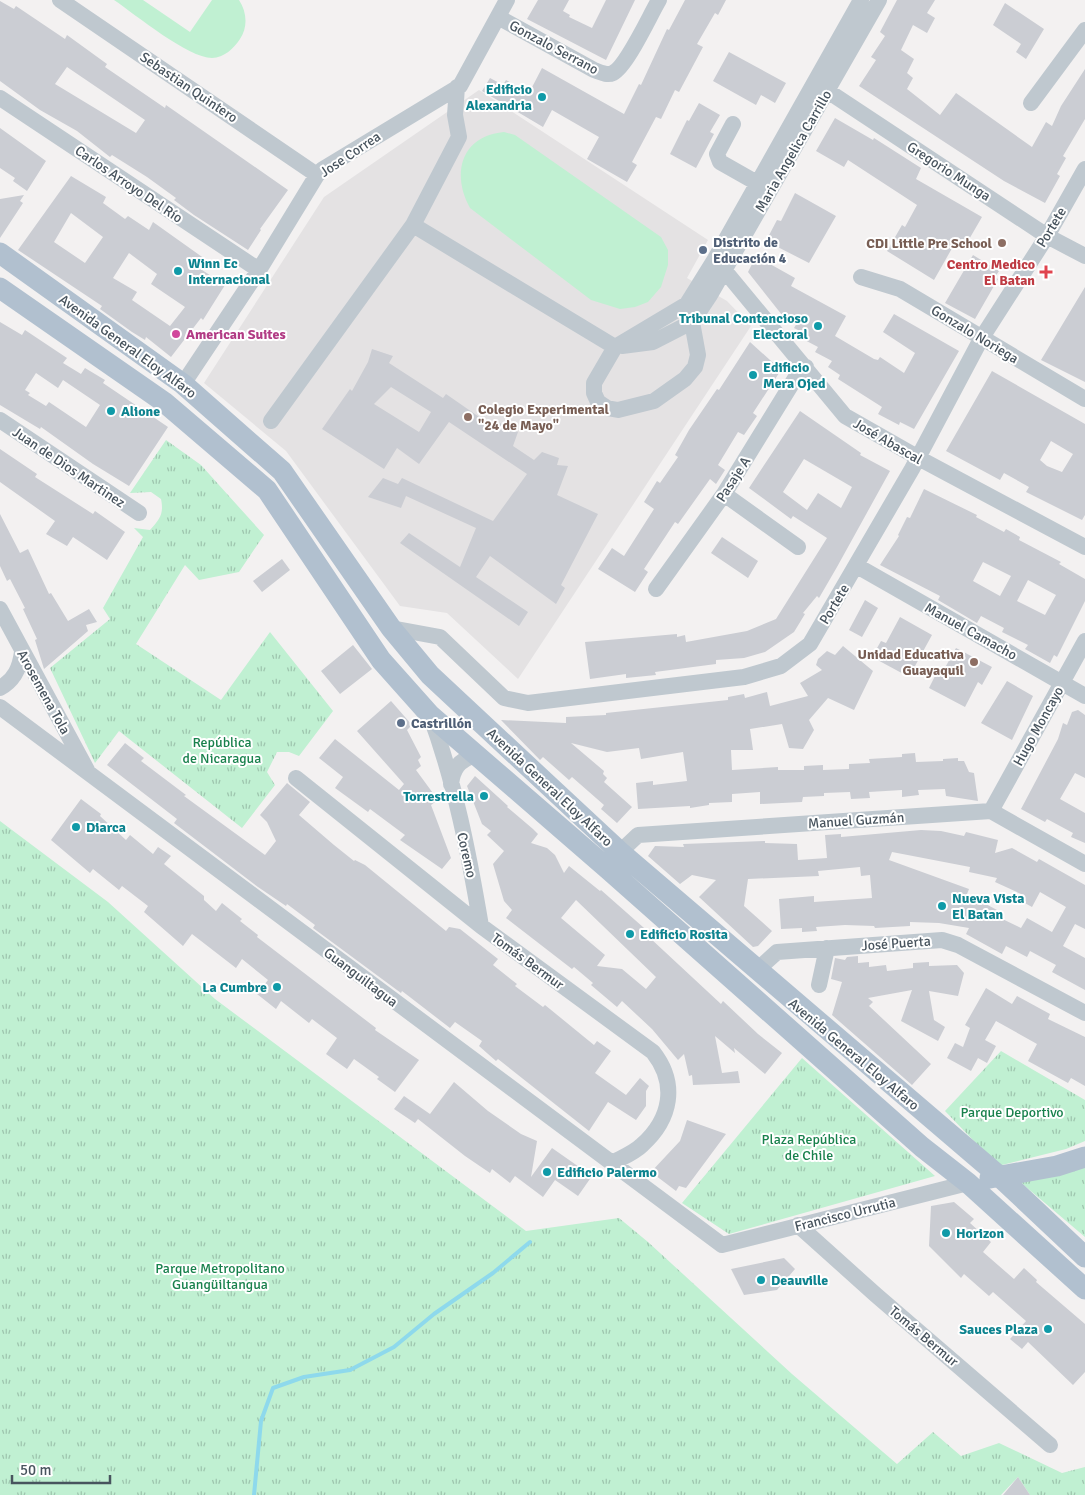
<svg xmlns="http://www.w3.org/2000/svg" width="1085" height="1495" font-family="Signika,sans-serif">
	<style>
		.education { fill: #e4e2e3 }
		.park { fill: url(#park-tufts) }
		.pitch { fill: #c0f0d2 }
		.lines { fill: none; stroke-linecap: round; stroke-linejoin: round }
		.stream { stroke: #8ed9ec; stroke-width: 4 }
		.building { fill: #cbcdd3; fill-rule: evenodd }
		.minor { stroke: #bfc8cf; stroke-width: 16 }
		.major { stroke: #b1c0cf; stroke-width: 21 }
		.culture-dot { fill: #0f9aa8; stroke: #fff; stroke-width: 2 }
		.education-dot { fill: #8d6e63; stroke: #fff; stroke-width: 2 }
		.service-dot { fill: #5c6f8a; stroke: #fff; stroke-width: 2 }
		.health-dot { fill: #e0444e; stroke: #fff; stroke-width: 2 }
		.hotel-dot { fill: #d1479c; stroke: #fff; stroke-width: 2 }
		.labels { text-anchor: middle; stroke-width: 4; stroke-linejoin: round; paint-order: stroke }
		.street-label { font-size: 14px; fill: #48545e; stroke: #fff }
		.culture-label { font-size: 14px; font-weight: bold; fill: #0d838f; stroke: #fff; text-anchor: start }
		.service-label { font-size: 14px; font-weight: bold; fill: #4e5e75; stroke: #fff; text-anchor: start }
		.education-label { font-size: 14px; font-weight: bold; fill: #785e54; stroke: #fff; text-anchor: end }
		.health-label { font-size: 14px; font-weight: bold; fill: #be3a42; stroke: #fff; text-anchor: end }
		.hotel-label { font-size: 14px; font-weight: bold; fill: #b23c85; stroke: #fff; text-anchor: start }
		.park-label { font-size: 14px; fill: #18814c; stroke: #fff }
	</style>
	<defs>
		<pattern id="park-tufts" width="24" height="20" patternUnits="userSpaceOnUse" patternTransform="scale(1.25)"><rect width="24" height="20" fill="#c0f0d2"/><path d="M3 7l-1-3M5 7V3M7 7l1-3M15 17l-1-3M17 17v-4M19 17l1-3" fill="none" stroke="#9ec5ae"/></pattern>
	</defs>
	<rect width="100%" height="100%" fill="#f3f1f1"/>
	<path class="education" d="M479 90 708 240 687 278 727 301 751 326 518 679 447 613 400 606 286 451 204 383 324 197Z"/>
	<path class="park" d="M166 440 201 465 264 535 239 572 199 580 185 565 136 644 221 700 270 632 333 711 299 756 289 752H277L267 772 275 785 242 828 119 731 95 763 50 668 110 619 103 608 143 537 134 528 150 530C160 519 164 514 161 499L151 492 130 493Z
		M0 821 108 902 215 999 526 1231 619 1218 648 1242 792 1374 897 1464 933 1432 961 1456 999 1443 1062 1473 1085 1467V1495H1030L1018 1477 1001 1495H0Z
		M1001 1051 1085 1100V1141L1066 1149 998 1166 945 1111Z
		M802 1058 935 1176 729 1234 682 1203Z
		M1085 1166V1237L1019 1181Z"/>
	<path class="pitch" d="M114 0H143L190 32 212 0H239C247 12 248 27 240 39 234 48 224 58 212 58 188 58 136 15 114 0Z
		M504 132 515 135 661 237 668 250V265L661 287 648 302 635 307 620 309 591 300 470 208C451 174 461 136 504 132Z"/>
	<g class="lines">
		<path class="stream" d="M254 1495 261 1421 273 1388 304 1377 350 1370 394 1347 434 1314 493 1273 530 1242"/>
	</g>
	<path class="building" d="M538 0H569L563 11 570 15 569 17 592 28 606 0H635L606 60 527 19Z
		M685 0H726L718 15 715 13 697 44 703 47 679 92 675 90 661 119 656 117 632 162 637 165 627 182 587 159 599 137 552 110 543 127 482 91 490 78 503 85 506 80 529 93 542 68 624 114 639 84 641 85 667 29 669 30Z
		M897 0H935L927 13 935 18 927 33 913 25 901 50 914 59 907 73 913 78 907 89 940 115 956 93 1032 147 1046 122 1052 126 1061 106 1085 69V119L1063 156 1066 158 1057 174 1060 176 1045 203 1004 181 859 86 876 60 871 57 885 36 880 32Z
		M0 1 14 9 16 6 65 39 67 35 107 64 105 67 165 108 166 105 288 190 260 229 261 230 248 250 194 215 174 200 176 198 147 177 112 155 110 157 77 131 40 110 0 81ZM67 67 145 120 136 133 55 84Z
		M1005 3 1044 29 1026 59 1016 52 1021 44 993 25Z
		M729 52 786 83 775 103 761 95 756 105 713 81Z
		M699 103 720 115 710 132 714 134 696 168 670 154 687 120 689 121Z
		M835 118 873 140 874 138 921 168 916 179 982 217 964 248 955 243 934 280 887 251 902 225 905 227 917 205 848 160 844 167 816 151Z
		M0 128 46 161 27 191 13 181 15 178 0 168Z
		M71 176 106 197 103 203 125 219 128 216 149 230 153 222 205 259 199 268 225 285 203 320 201 318 171 357 146 337 145 340 132 332 100 309 102 306 18 250ZM71 213 103 237 85 263 54 242ZM129 253 157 274 151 284 185 307 170 326 132 300 137 292 113 278Z
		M795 193 836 216 809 263 766 241 777 220 781 221Z
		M24 195 20 201 23 203 0 238V199Z
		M973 255 999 271 995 277 998 279 975 319 945 303Z
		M756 256 795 278 791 286 846 316 835 336 874 359 878 360 880 357 904 373 915 353 883 332 894 314 959 351 914 429 900 422 899 425 878 414 882 407 838 379 840 375 828 367 832 361 815 352 818 347 799 337 802 332 794 328 797 323 782 315 748 272Z
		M1085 287V382L1041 360Z
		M0 322 22 335 25 330 67 358 63 363 81 374 85 368 105 380 103 383 168 427 129 486 93 464 41 427 40 429 0 405ZM36 373 58 388 63 380 100 405 86 427 49 402 46 406 28 395 30 393 25 390Z
		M750 342 781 370 753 413 757 416 744 435 738 432 718 465 725 470 716 484 710 479 678 524 675 522 644 569 648 572 635 592 598 569 612 548 624 556 654 509 644 502 657 481 660 483 678 457 675 455 689 430 717 389 719 390Z
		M372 349 393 356 389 363 443 398 446 394 495 428 498 422 518 432 513 446 534 460 542 452 559 458 557 465 568 466 557 495 598 514 561 585 565 588 556 604 490 556 476 577 528 612 519 626 400 543 409 533 460 567 476 528 406 496 401 508 368 497 383 478 398 484 402 478 493 521 527 474 449 422 419 464 397 448 384 469 322 429 350 389 352 391 368 362ZM391 387 431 412 419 432 374 404Z
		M992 371 1085 424V515L1082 520 1026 492 1029 487 1004 473 1000 480 946 451ZM1051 441 1073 454 1062 472 1047 466 1040 460Z
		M800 411 861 453 860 455 890 471 837 567 819 598 817 596 803 613 805 614 794 632 765 652 744 658 716 660V664L655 672 656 675 626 678V674L590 679 585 642 677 634V637L685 635 686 642 747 631 776 619 827 538 793 516 791 519 749 488ZM804 459 852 487 841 508 818 493 807 510 783 492Z
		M0 449 37 474 35 477 93 514 95 511 125 532 107 560 73 537 67 546 46 534 55 521 0 482Z
		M924 489 977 515 976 517 1004 532 1006 529 1020 537 1019 540 1061 562 1059 564 1085 579V601L1057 657 1054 655 1050 663 1025 649 1028 645 1002 632 1004 628 981 616 977 623 938 600 940 596 880 565 899 536 898 535 907 517 910 518ZM983 562 1011 576 1000 596 973 581ZM1028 580 1056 595 1045 615 1017 601Z
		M0 514 20 553 28 549 49 594 51 593 68 621 89 609 97 622 86 625 88 631 44 669 35 640 37 639 23 609 25 608 10 579 7 581 0 566Z
		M722 537 758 561 748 578 711 553Z
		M282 559 290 570 262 592 253 581Z
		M865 600 878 608 862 637 849 630Z
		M900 617 932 635 909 677 872 657 881 641 886 643Z
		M353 645 372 669 340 694 321 671Z
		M843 646 873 671 854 710 828 698 809 720 814 730 803 749 789 748 782 724 750 729 753 750H731L732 770 778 767V770H804V766L823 765V770L849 769V764L870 763 869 759 902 757V754L915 753 916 762 943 761V759L958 758V761H964L969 772 974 773 978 801 946 796 945 789 918 790 919 795 902 797V790L869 792 870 798 851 799 850 792 824 793V796L803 797 802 802 760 804V792L732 794V802L709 803V805L690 808V806L638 809 636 783 653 781V785L687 781 683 752 641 759 639 748 607 752 571 743 604 771 603 774 607 778 604 782 632 807 617 823 601 809 604 805 572 777 569 780 543 757 540 760 501 720 566 723V717L606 715V713L728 700V697L744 694 745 698 767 692 770 706 808 696 800 683 822 670 816 665 818 659 827 651 835 655Z
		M956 648 992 667 982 685 978 682 965 707 929 688 938 670 942 673Z
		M1007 681 1033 696 1012 740 981 723Z
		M391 701 412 725 407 730 421 757 418 760 421 766 416 770 438 800 431 805 451 858 442 869 400 840 405 835 370 809 368 812 335 788 343 777 319 758 335 739 399 790 404 784 357 731Z
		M1078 710 1085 715V778L1075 773 1060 799 1085 813V843L1071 837 1073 833 1047 819 1045 822 1021 809 1058 739 1063 723 1067 725 1072 712Z
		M125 743 144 758 141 761 186 795 184 796 265 855 276 841 267 822 260 815 287 783 310 802 299 815 334 845 354 861 355 860 365 865 446 931 449 927 460 929 498 959 493 965 517 984 515 986 543 1007 545 1005 594 1045 597 1041 611 1051 595 1073 626 1095 640 1078 649 1086 646 1091V1106L636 1120 608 1102 589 1131 498 1059 496 1061 479 1046 482 1041 455 1022 450 1028 402 991 401 993 313 928 315 925 287 904 286 906 258 887 174 823 177 819 107 765Z
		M475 776 508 806 507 807 533 829 538 834 531 843 547 848 555 855 564 873 569 866 600 891 601 890 652 935 650 938 721 1004 723 1001 758 1034 782 1053 765 1074 734 1048 735 1053 715 1036 722 1073 738 1071 740 1083 693 1085 692 1075 689 1076 684 1054 678 1060 652 1029 622 1001 617 1007 591 985 593 983 574 967 572 969 506 918 512 910 504 901 493 864 504 851 487 835 491 831 482 824 467 786ZM576 900 656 977 646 989 622 969 597 966 605 955 561 918Z
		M81 799 101 814 100 816 126 840 130 835 153 854 158 847 171 856 164 864 204 896V900L216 911 222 903 242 919 240 921 258 935 257 937 376 1028 375 1030 419 1060 395 1092 377 1079 379 1077 354 1059 347 1069 326 1054 337 1038 312 1019 309 1023 281 1001 276 1009 257 994 268 980 242 959 236 968 192 934 183 946 144 912 148 906 122 886 119 890 93 869 90 873 51 840Z
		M921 830 941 831 964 836 966 832 998 840 995 853 1012 848 1037 862 1039 859 1085 885V929L1075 924 1063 946 1085 958V990L1052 972 1056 965 1030 951 1027 957 1006 946 1002 954 966 934 969 928 939 923 910 922V926L875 928 874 926 845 925 816 927 817 931 802 932V928L781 929 779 899 814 896V902L872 898 870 875 861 876 860 867 818 871 819 876 748 879 744 906 772 931 758 946 753 947 699 897 716 880 692 875 680 884 648 856 655 846 684 847 683 844 765 841V843L797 844 798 860 827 858 825 835 841 834V837ZM892 852 970 867 969 872 997 878 995 882 1021 894V901L1032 907 1040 892 1066 907 1052 932 1027 918 1021 928 994 915 997 910 967 894 969 889 889 860Z
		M858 956V963L869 962V967L886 965 887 971 913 968V963L929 962V966L957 965 964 973 958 996 929 991 934 1020 945 1027 938 1041 901 1021 912 990 868 998 873 1002 869 1006 931 1064 912 1085 832 1015 842 982 831 979 835 958 845 960 847 957Z
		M986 988 1012 1004 1017 996 1050 1014 1048 1019 1085 1037V1086L1071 1078 1068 1083 1028 1061 1037 1044 996 1021 985 1040 996 1046 987 1063 978 1058 971 1071 947 1058 955 1043 963 1047 970 1028 965 1025Z
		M454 1082 488 1111 521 1134 537 1141 531 1177 552 1148 592 1176 578 1196 555 1180 543 1197 515 1176 510 1183 492 1169 490 1173 465 1156 418 1119 415 1123 394 1109 404 1096 430 1114Z
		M687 1120 726 1134 686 1188 679 1186 676 1191 651 1172 680 1141Z
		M954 1202 974 1219 970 1223 991 1242 983 1252 1014 1279 1024 1268 1037 1280 1036 1282 1085 1324V1372L1073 1385 1028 1342 1022 1349 1010 1339 1026 1321 993 1292 989 1296 964 1274 961 1278 929 1246 931 1206Z
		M784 1258 795 1269 777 1290 744 1295 731 1269Z
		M1018 1477 1030 1495H1003Z"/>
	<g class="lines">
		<path class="minor" d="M60 0 317 175
			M498 17 594 70C600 72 607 76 613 73 627 66 650 15 659 0
			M820 86 1047 236 1085 256
			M0 98 259 270
			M1031 103 1085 30
			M733 124 717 154 720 162 766 188
			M413 225 615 347
			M715 259 845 416 924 461 1085 547
			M861 277 900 289 1085 399
			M692 322 698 355 695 367 685 379 654 401 618 410 607 408 598 402 594 393V383L615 347 687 304 715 259 861 0
			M622 346 653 342 692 322 710 295 879 0
			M183 384 259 270 317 175 323 169 460 86 507 0
			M0 420 139 513
			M271 421 413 225 459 137 455 115 457 87
			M724 494 798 547
			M857 566 1085 696
			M656 589 724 494 796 377 806 367
			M0 609 87 770
			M391 628 440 637 504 698 528 703 744 677 781 666 810 644 912 469 981 339 1047 236 1085 169
			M0 688C15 680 20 667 22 652
			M0 707 722 1245 968 1183
			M430 715C455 782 469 855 481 926
			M296 778 481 926 653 1052C678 1084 671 1119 642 1145 634 1153 621 1158 612 1163
			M451 784C453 768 459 761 474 755
			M991 811 1085 641
			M620 852 638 835 991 811 1085 864
			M756 971 777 952 942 940 958 945 1085 1013
			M819 985 827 948
			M798 1225 876 1295 1050 1445"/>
		<path class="major" d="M0 253 183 384 282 471 391 628 430 675 620 852 999 1176 1085 1257
			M0 288 164 402 267 490 381 660 430 715 608 869 922 1147 968 1183 1085 1289
			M990 1178 1057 1166 1085 1157"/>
	</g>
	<g class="culture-dot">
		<circle cx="542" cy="97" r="5"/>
		<circle cx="178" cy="271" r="5"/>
		<circle cx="818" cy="326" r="5"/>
		<circle cx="753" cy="375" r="5"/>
		<circle cx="111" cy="411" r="5"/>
		<circle cx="484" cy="796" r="5"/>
		<circle cx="76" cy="827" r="5"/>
		<circle cx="942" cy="906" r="5"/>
		<circle cx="630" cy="934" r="5"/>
		<circle cx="277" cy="987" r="5"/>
		<circle cx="547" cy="1172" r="5"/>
		<circle cx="946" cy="1233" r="5"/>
		<circle cx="761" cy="1280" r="5"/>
		<circle cx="1048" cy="1329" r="5"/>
	</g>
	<g class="education-dot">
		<circle cx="1002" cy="243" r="5"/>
		<circle cx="468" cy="417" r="5"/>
		<circle cx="974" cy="662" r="5"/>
	</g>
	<g class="service-dot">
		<circle cx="703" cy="250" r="5"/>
		<circle cx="401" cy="723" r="5"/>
	</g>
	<path class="health-dot" d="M1043.5 264.5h5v5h5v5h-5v5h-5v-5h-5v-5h5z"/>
	<circle class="hotel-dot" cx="176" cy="334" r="5"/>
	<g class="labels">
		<g class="street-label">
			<text transform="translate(554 47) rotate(28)" y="5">Gonzalo Serrano</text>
			<text transform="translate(189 87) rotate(34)" y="5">Sebastian Quintero</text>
			<text transform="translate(793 151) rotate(-60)" y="5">Maria Angelica Carrillo</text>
			<text transform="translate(350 154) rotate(-34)" y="5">Jose Correa</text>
			<text transform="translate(949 171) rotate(33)" y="5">Gregorio Munga</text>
			<text transform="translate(129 184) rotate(34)" y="5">Carlos Arroyo Del Río</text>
			<text transform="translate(1051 227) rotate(-59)" y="5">Portete</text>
			<text transform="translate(975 334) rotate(31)" y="5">Gonzalo Noriega</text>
			<text transform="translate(128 346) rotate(36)" y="5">Avenida General Eloy Alfaro</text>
			<text transform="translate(888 441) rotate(30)" y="5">José Abascal</text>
			<text transform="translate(69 467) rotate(34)" y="5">Juan de Dios Martinez</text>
			<text transform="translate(733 479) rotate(-57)" y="5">Pasaje A</text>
			<text transform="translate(834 604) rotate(-59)" y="5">Portete</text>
			<text transform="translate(971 631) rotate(29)" y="5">Manuel Camacho</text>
			<text transform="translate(44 692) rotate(61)" y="5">Arosemena Tola</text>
			<text transform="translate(1038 726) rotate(-61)" y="5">Hugo Moncayo</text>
			<text transform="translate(550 787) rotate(43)" y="5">Avenida General Eloy Alfaro</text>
			<text transform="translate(856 820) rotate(-4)" y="5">Manuel Guzmán</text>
			<text transform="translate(467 855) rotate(77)" y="5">Coremo</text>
			<text transform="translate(896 943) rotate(-4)" y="5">José Puerta</text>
			<text transform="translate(528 961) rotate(36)" y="5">Tomás Bermur</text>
			<text transform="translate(361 977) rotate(37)" y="5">Guanguiltagua</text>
			<text transform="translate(854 1054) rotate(40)" y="5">Avenida General Eloy Alfaro</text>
			<text transform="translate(845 1214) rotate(-14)" y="5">Francisco Urrutia</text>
			<text transform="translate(924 1336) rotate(40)" y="5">Tomás Bermur</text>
		</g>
		<g class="culture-label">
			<text x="532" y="94" text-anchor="end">Edificio<tspan x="532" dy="16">Alexandria</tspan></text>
			<text x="188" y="268">Winn Ec<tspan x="188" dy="16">Internacional</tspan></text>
			<text x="808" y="323" text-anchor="end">Tribunal Contencioso<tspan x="808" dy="16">Electoral</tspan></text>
			<text x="763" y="372">Edificio<tspan x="763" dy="16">Mera Ojed</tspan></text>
			<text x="121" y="416">Alione</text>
			<text x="474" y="801" text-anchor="end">Torrestrella</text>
			<text x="86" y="832">Diarca</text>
			<text x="952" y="903">Nueva Vista<tspan x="952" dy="16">El Batan</tspan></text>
			<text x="640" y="939">Edificio Rosita</text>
			<text x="267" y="992" text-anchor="end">La Cumbre</text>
			<text x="557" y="1177">Edificio Palermo</text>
			<text x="956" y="1238">Horizon</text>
			<text x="771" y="1285">Deauville</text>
			<text x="1038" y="1334" text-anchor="end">Sauces Plaza</text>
		</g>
		<g class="service-label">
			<text x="713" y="247">Distrito de<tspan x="713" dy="16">Educación 4</tspan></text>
			<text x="411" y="728">Castrillón</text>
		</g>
		<g class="education-label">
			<text x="992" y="248">CDI Little Pre School</text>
			<text x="478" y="414" text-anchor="start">Colegio Experimental<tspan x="478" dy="16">"24 de Mayo"</tspan></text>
			<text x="964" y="659">Unidad Educativa<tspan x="964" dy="16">Guayaquil</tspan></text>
		</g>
		<g class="health-label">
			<text x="1035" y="269">Centro Medico<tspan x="1035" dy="16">El Batan</tspan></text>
		</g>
		<g class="hotel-label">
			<text x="186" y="339">American Suites</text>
		</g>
		<g class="park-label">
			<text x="222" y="747">República<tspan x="222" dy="16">de Nicaragua</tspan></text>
			<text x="1012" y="1117">Parque Deportivo</text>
			<text x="809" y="1144">Plaza República<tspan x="809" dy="16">de Chile</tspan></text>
			<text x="220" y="1273">Parque Metropolitano<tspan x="220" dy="16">Guangüiltangua</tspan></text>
		</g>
	</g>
	<path d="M12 1475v8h98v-8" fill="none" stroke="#48545e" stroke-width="2.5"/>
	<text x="20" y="1475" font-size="15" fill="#48545e" stroke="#ffffff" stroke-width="4" paint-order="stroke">50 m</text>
</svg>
